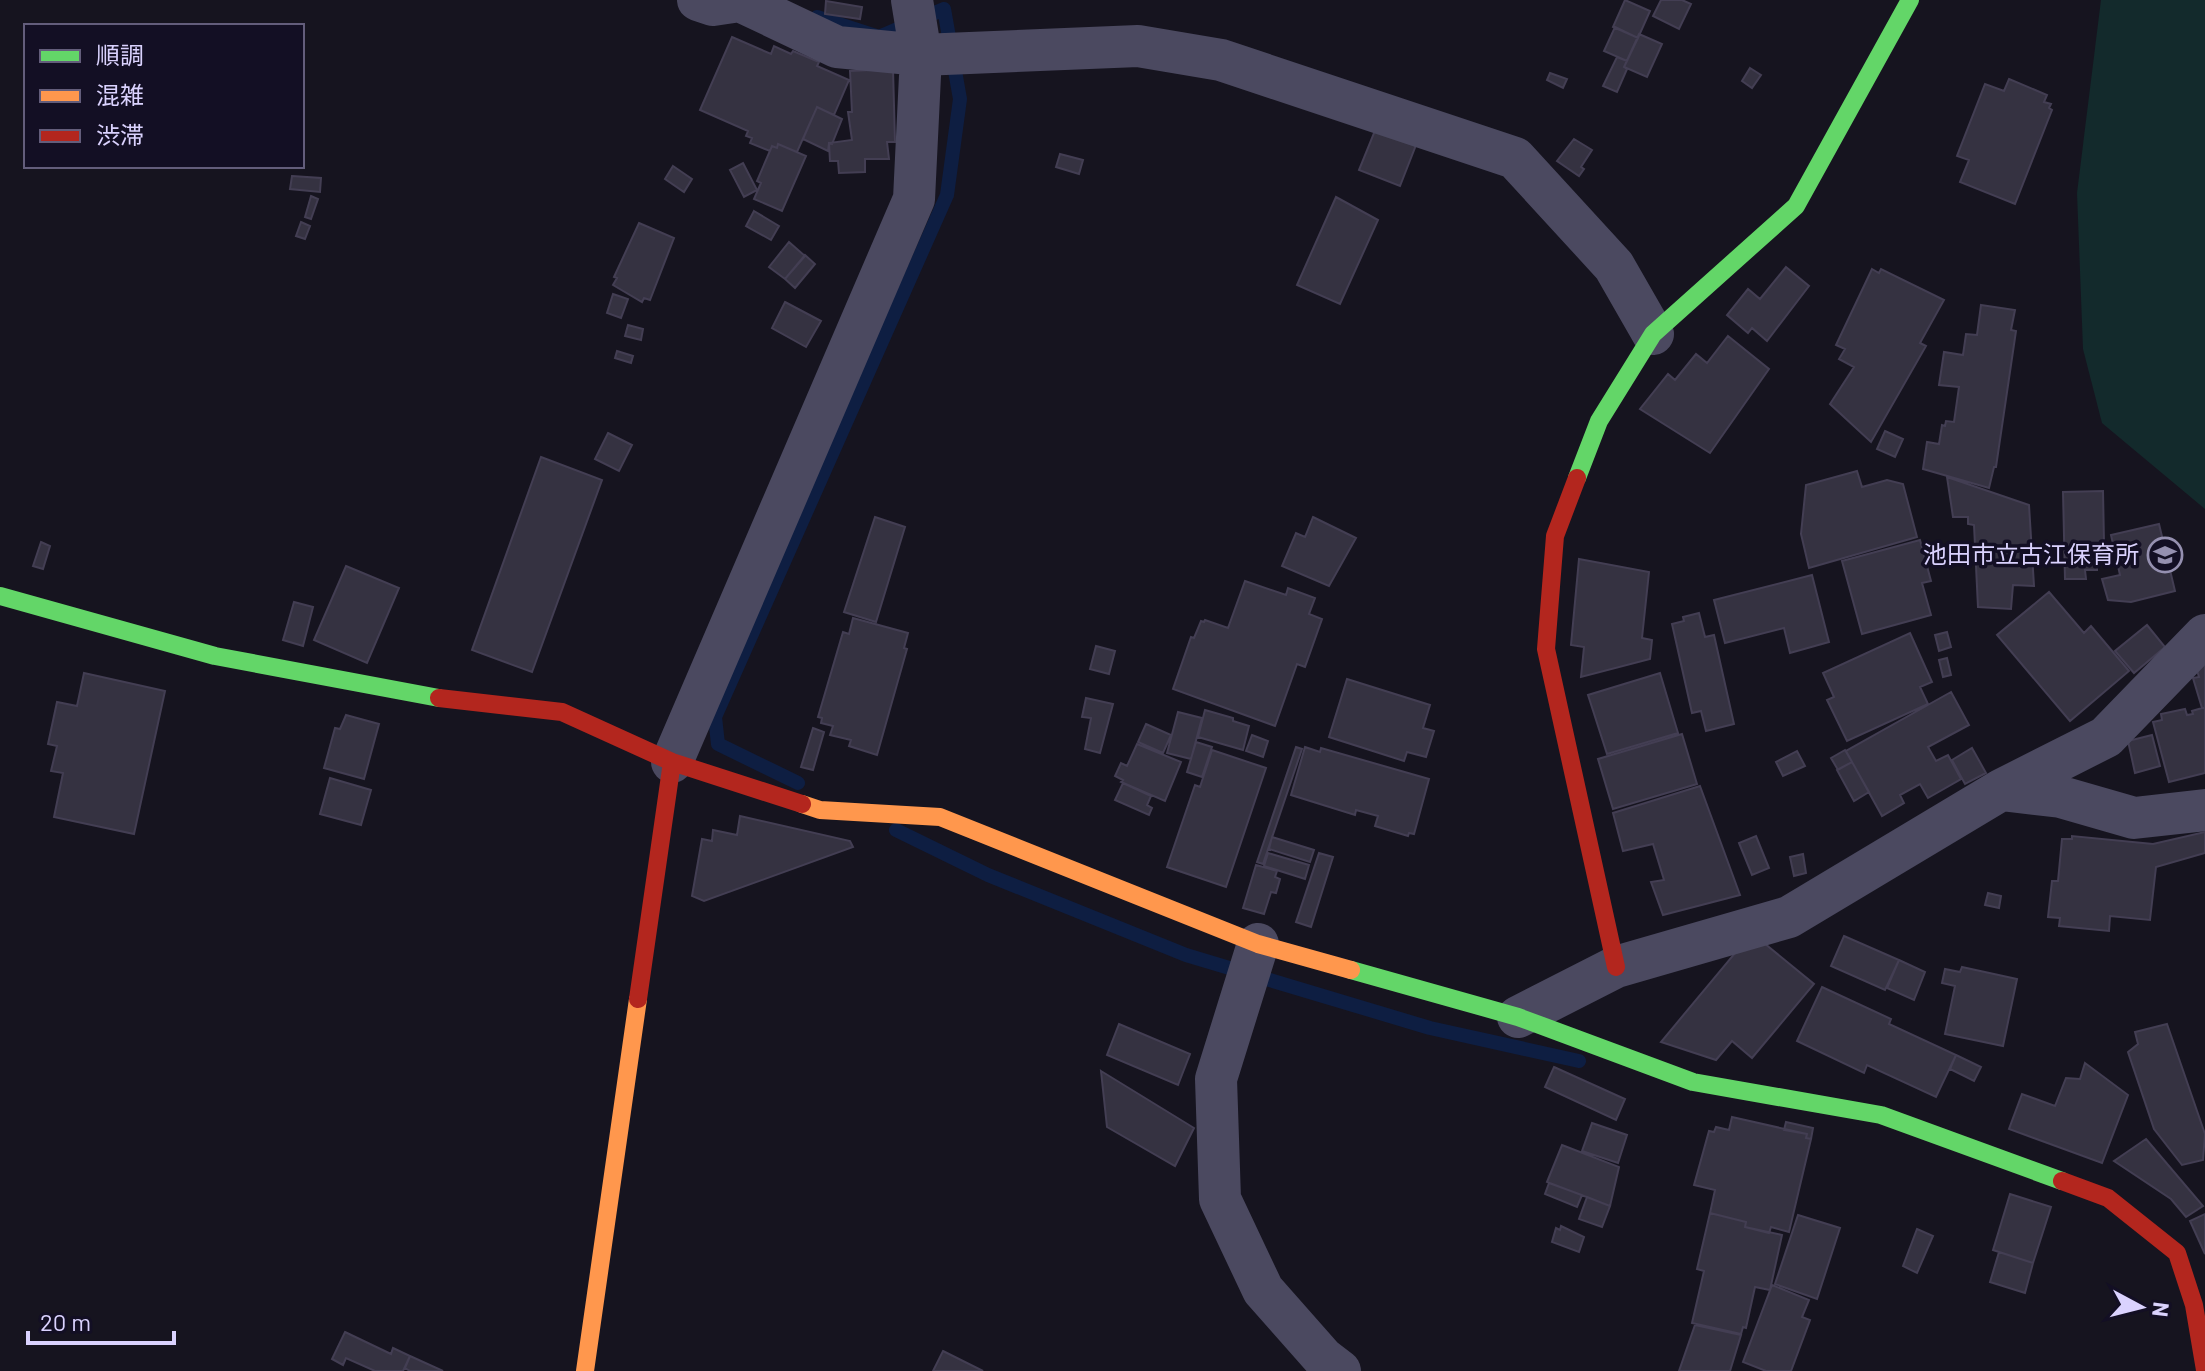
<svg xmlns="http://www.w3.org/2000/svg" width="2205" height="1371" font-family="Barlow,'Noto Sans JP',sans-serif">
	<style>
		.green { fill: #132a2c }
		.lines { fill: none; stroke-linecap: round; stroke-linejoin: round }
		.stream { stroke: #0e1e42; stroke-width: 14 }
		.building { fill: #353241; stroke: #433e53; stroke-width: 2 }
		.street { stroke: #4b4960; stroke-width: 42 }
		.fast { stroke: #63d668; stroke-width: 18 }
		.slow { stroke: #ff974d; stroke-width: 18 }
		.jam { stroke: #b3261e; stroke-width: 18 }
		.labels { text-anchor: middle; stroke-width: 7; stroke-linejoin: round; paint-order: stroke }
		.poi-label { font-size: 24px; fill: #dad2fe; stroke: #130f24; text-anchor: end }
	</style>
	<rect width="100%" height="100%" fill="#16141f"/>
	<path class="green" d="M2101 0H2205V509L2102 423 2083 349 2077 193Z"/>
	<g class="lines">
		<path class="stream" d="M798 783 718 744 715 717 947 195 960 99 944 9 879 37 817 17
			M896 830 988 875 1186 955 1430 1028 1579 1061"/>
	</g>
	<path class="building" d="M1625 0 1650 11 1638 38 1613 27Z
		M1661 0H1682L1691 4 1679 29 1653 16Z
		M826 1 862 7 860 19 825 14Z
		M1615 27 1638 38 1627 61 1604 51Z
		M1639 34 1662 44 1647 77 1624 67Z
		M732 37 771 54 774 46 791 54 793 51 819 62 817 66 849 80 834 115 817 107 797 152 778 144 777 148 772 146 770 151 750 143 752 138 746 136 748 131 700 110Z
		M1617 57 1627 61 1624 67 1627 69 1617 92 1603 86Z
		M1750 68 1761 75 1752 88 1742 81Z
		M893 69 895 142H887L889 159H865V172L839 173 838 161H830L829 143 852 140 848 112H852L850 71Z
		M1550 73 1567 79 1563 88 1547 80Z
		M2009 79 2047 95 2044 102 2051 104 2049 108 2052 110 2015 204 1960 182 1969 160 1957 156 1985 84 2004 91Z
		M817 107 842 119 832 144 829 143 828 151 803 139Z
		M1376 128 1416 145 1400 186 1359 170Z
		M1574 139 1592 150 1581 167 1584 169 1579 176 1557 161Z
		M778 144 806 156 782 211 754 199 761 183 757 181 772 146 777 148Z
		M1060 154 1083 160 1079 174 1056 167Z
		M743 163 757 190 744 197 730 170Z
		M673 166 692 179 684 192 665 179Z
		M292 176 321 178 320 192 290 189Z
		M311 196 318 199 311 219 305 217Z
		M1336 197 1378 220 1340 304 1297 285Z
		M754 211 779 226 771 240 746 226Z
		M301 222 310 226 305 239 296 236Z
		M639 223 674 238 650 300 644 298 642 302 613 285 617 278 614 277Z
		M789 242 805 256 785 279 769 267Z
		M805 255 815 264 795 288 785 279Z
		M1786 267 1809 286 1767 341 1752 328 1748 333 1727 315 1748 289 1760 299Z
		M1872 269 1879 273 1881 269 1944 300 1920 343 1926 346 1871 442 1830 404 1854 367 1839 359 1845 349 1836 345Z
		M613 294 628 299 621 318 607 313Z
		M785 302 821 321 806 347 772 328Z
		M1981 305 2015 310 2011 330 2016 331 1996 467H1994L1989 488 1923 469 1927 442 1939 444 1942 425 1945 426 1946 421 1954 422 1959 387 1939 385 1944 352 1963 355 1966 334 1977 335Z
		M628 325 643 329 641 340 625 336Z
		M1728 336 1769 369 1710 453 1640 409 1668 374 1675 380 1696 354 1707 363Z
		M617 351 633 356 631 363 615 358Z
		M1885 431 1903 439 1895 457 1877 449Z
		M608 433 632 445 619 471 595 459Z
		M541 457 602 480 532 672 472 650Z
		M1857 471 1862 487 1887 480 1903 484 1917 537 1809 568 1801 534 1806 485Z
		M1947 477 2029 505 2034 586 2013 585 2011 609 1978 607 1974 525 1968 524V517H1953Z
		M2103 491 2104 543H2097V570H2085L2086 579H2065L2063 492Z
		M875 517 905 527 876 622 844 612Z
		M1313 517 1356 538 1329 586 1282 566 1296 533 1305 537Z
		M2159 524 2175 591 2131 602 2108 600 2102 579 2120 575 2111 535Z
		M1920 540 1931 581 1922 583 1931 615 1862 634 1842 561Z
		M41 542 50 546 43 569 33 566Z
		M1579 559 1649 572 1642 638 1652 640 1650 659 1581 677 1584 647 1571 645Z
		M346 566 399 588 367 663 314 640Z
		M1812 575 1829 642 1790 653 1784 628 1725 643 1714 600Z
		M1245 581 1286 595 1288 588 1315 598 1309 614 1322 619 1305 667 1297 664 1275 726 1173 689 1191 637 1194 638 1201 621 1204 622 1205 620 1228 628Z
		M2049 592 2084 633 2091 626 2129 671 2070 721 1997 635Z
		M294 602 313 607 303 646 283 640Z
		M1699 613 1705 637 1714 635 1734 724 1706 731 1701 711 1692 713 1672 624 1684 621 1683 617Z
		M853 618 908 633 904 648 907 649 877 755 849 746 851 740 830 735 833 726 821 723 822 718 818 717 843 632 849 634Z
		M2147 625 2165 647 2134 673 2115 651Z
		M1947 632 1951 647 1939 651 1935 635Z
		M1910 633 1932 682 1920 687 1928 704 1847 741 1827 700 1834 697 1823 673Z
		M1096 646 1115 651 1109 674 1090 669Z
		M2205 656V708H2202L2193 678 2199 677 2196 667Z
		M1947 658 1951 675 1943 677 1939 660Z
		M84 673 165 691 134 834 54 817 63 773 51 771 57 746 48 744 57 702 77 706Z
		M1660 673 1678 733 1607 754 1588 695Z
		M1347 679 1430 705 1423 728 1434 731 1426 757 1407 752 1404 761 1329 737Z
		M1951 692 1969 725 1928 747 1936 761 1948 755 1961 779 1928 798 1920 784 1900 795 1904 803 1882 816 1846 751Z
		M1086 698 1113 704 1100 753 1085 749 1091 718 1082 717Z
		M2202 708H2205V773L2169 782 2153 722 2162 720 2161 714 2185 709 2187 715 2193 714 2192 711Z
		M1205 710 1233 718V721L1249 726 1243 750 1198 737Z
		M1178 712 1202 718 1191 759 1167 753Z
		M346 715 379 724 364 779 324 768 335 728 340 729Z
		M1146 724 1171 735 1163 753 1138 742Z
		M813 728 824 732 813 770 801 767Z
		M1682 734 1697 784 1613 809 1598 759Z
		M1252 735 1268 741 1263 757 1246 751Z
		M2152 735 2160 766 2135 773 2128 741Z
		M1196 742 1212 747 1202 777 1187 772Z
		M1137 744 1181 762 1165 801 1121 782 1123 780 1115 776 1121 763 1127 766Z
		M1296 747 1302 749 1263 864 1257 862Z
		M1305 747 1320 752 1321 748 1429 779 1414 834 1409 833 1408 836 1375 826 1378 816 1356 810 1355 815 1291 795Z
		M1972 748 1986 773 1965 784 1952 760Z
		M1212 750 1266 768 1226 887 1167 867 1195 785 1200 787Z
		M1845 750 1852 762 1838 770 1831 758Z
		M1797 751 1805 766 1783 776 1776 762Z
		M1852 762 1869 792 1854 801 1837 770Z
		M330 778 371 790 361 825 320 814Z
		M1123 783 1151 796 1147 805 1152 808 1149 815 1115 800Z
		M1700 786 1740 895 1663 915 1651 882 1664 880 1653 844 1623 851 1613 813Z
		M740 816 850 841 853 847 704 901 692 896 702 839 712 841 713 830 737 835Z
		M2205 832V853L2156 867 2150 920 2110 916 2109 931 2059 926 2060 918 2048 917 2052 881H2058L2062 839H2072V836L2153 844Z
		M1756 836 1769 868 1752 875 1739 843Z
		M1272 837 1314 850 1310 862 1269 849Z
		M1268 853 1309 865 1305 879 1264 866Z
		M1319 853 1333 857 1311 927 1296 922Z
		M1803 854 1806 873 1794 876 1790 857Z
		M1256 865 1277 871 1275 877 1280 879 1276 893 1271 892 1264 914 1243 908Z
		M1988 893 2001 896 1999 908 1985 905Z
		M1844 936 1899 960 1885 990 1831 966Z
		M1764 943 1814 984 1752 1058 1732 1041 1716 1060 1661 1042 1735 953Z
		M1899 960 1925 972 1914 1000 1887 988Z
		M1962 967 2017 979 2003 1046 1945 1034 1955 986 1942 983 1945 969 1960 972Z
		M1822 987 1891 1019 1889 1024 1956 1055 1936 1097 1867 1065 1864 1073 1797 1041Z
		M1119 1024 1190 1054 1178 1085 1107 1055Z
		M2167 1024 2205 1134 2203 1160 2182 1165 2154 1129 2128 1052 2138 1044 2135 1032Z
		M1956 1055 1981 1067 1974 1081 1950 1069Z
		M2085 1063 2128 1095 2102 1163 2009 1129 2022 1094 2055 1106 2066 1078 2080 1079Z
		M1554 1067 1625 1099 1616 1120 1545 1087Z
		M1101 1071 1194 1128 1175 1166 1107 1127Z
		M1732 1117 1807 1134 1806 1138 1811 1139 1789 1232 1771 1227 1769 1233 1745 1227 1746 1222 1710 1213 1715 1190 1694 1185 1709 1131 1714 1132 1716 1127 1729 1130Z
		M1786 1122 1813 1128 1811 1139 1806 1138 1807 1134 1784 1130Z
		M1592 1123 1627 1135 1618 1163 1582 1151Z
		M2146 1139 2203 1206 2186 1217 2171 1199 2114 1161Z
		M1562 1145 1619 1167 1610 1206 1547 1182Z
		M1549 1183 1582 1195 1577 1207 1545 1194Z
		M2010 1194 2051 1207 2033 1263 1993 1250Z
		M1587 1197 1610 1206 1602 1227 1579 1219Z
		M1710 1213 1746 1222 1745 1227 1782 1235 1770 1290 1755 1287 1746 1328 1743 1327 1741 1334 1692 1323 1704 1271 1697 1269Z
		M2205 1214V1254L2190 1221Z
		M1798 1215 1840 1228 1817 1299 1775 1284Z
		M1561 1226 1584 1237 1579 1252 1552 1242 1556 1228 1560 1230Z
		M1917 1229 1933 1236 1917 1273 1903 1266Z
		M1999 1252 2033 1263 2025 1293 1990 1282Z
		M1772 1285 1809 1300 1802 1317 1810 1320 1791 1371H1766L1743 1362Z
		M1695 1325 1741 1335 1730 1371H1679Z
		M345 1332 391 1354 393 1348 410 1356 403 1371H375L346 1358 343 1365 332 1359Z
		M943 1351 983 1371H933Z
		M410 1356 443 1371H410L405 1368Z"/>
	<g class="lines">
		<path class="street" d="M698 0 713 5 740 1 837 47 921 55 1138 46 1221 60 1515 158 1614 266 1653 334
			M672 762 914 199 921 55 912 0
			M2001 790 2106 737 2205 635
			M1258 944 1216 1079 1220 1199 1263 1290 1323 1358 1340 1371
			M1518 1017 1616 967 1789 917 2001 790 2061 797 2134 818 2205 810"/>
		<path class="fast" d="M1577 478 1599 421 1653 334 1796 206 1910 0
			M0 596 215 656 439 698
			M1351 970 1518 1017 1693 1082 1881 1115 2062 1181"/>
		<path class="slow" d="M802 804 820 810 940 817 1258 944 1351 970
			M585 1371 638 999"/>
		<path class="jam" d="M1577 478 1555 536 1546 649 1616 967
			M439 698 562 712 672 762 802 804
			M638 999 672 762
			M2062 1181 2108 1198 2177 1253 2194 1305 2205 1370"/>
	</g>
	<defs>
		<g id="school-ring" transform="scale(1.8)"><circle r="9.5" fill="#130f24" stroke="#9590b0" stroke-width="1.5"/><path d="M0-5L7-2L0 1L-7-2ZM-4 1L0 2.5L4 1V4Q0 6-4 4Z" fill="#9590b0"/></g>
	</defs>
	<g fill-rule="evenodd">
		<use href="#school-ring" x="2165" y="555"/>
	</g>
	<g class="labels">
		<g class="poi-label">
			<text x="2139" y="563">池田市立古江保育所</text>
		</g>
	</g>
	<rect x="24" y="24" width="280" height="144" fill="#130f24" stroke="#635d7b" stroke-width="2"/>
	<rect x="40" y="50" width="40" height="12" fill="#63d668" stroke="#635d7b" stroke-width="2"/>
	<text x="96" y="64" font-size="24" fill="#dad2fe">順調</text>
	<rect x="40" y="90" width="40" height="12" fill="#ff974d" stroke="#635d7b" stroke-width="2"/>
	<text x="96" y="104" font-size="24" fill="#dad2fe">混雑</text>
	<rect x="40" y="130" width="40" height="12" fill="#b3261e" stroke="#635d7b" stroke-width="2"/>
	<text x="96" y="144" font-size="24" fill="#dad2fe">渋滞</text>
	<g transform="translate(2141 1307) rotate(97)" stroke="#130f24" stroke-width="6" paint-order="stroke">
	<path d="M0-6L14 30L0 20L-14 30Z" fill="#dad2fe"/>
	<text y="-12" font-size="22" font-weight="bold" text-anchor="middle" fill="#dad2fe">N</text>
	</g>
	<path d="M28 1331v12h146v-12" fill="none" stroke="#dad2fe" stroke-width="4"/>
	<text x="40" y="1331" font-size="24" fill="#dad2fe" stroke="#130f24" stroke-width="6" paint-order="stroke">20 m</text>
</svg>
